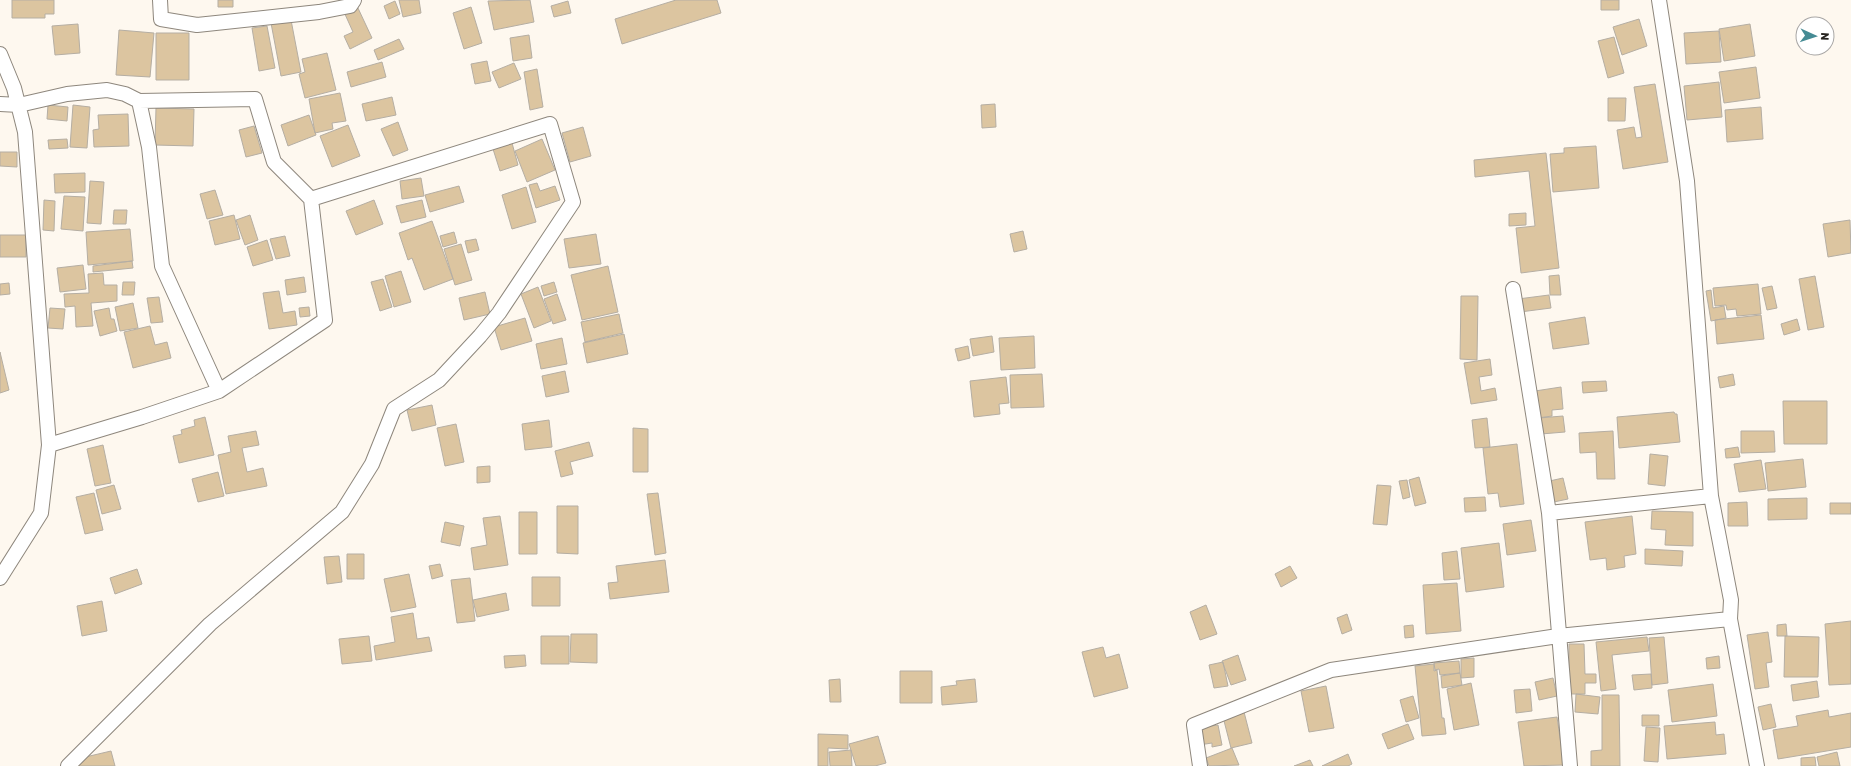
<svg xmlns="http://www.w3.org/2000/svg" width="1851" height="766" font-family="Rubik,sans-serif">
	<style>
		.building { fill: #dcc5a0; stroke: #b5aea3 }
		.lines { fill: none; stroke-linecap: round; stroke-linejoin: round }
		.street-casing { stroke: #8e877d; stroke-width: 16 }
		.street { stroke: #fff; stroke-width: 14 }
	</style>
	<rect width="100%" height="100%" fill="#fef8ef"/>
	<path class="building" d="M12 0H54V14H45V18H12Z
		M218 0H233V7H218Z
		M399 0H419L421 13 403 17Z
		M530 0 534 22 494 30 488 1Z
		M676 0H717L721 13 622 44 615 19Z
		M1601 0H1619V10H1601Z
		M395 1 400 14 389 19 384 6Z
		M568 1 571 13 554 17 551 6Z
		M357 6 372 38 350 49 344 36 353 32 344 12Z
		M471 7 482 43 464 49 453 13Z
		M1639 19 1647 46 1622 55 1613 27Z
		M291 20 301 72 281 76 271 23Z
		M78 24 80 53 55 55 52 26Z
		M1750 24 1755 56 1724 61 1719 29Z
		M267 26 275 68 259 71 252 28Z
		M119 30 154 33 150 77 116 75Z
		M1719 31 1721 62 1686 64 1684 33Z
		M156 33H189V80H156Z
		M529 35 532 58 513 61 510 38Z
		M1614 37 1624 73 1608 78 1598 41Z
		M399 39 404 49 378 60 374 50Z
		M327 53 336 90 305 98 299 74 305 72 302 59Z
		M487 61 491 81 475 84 471 64Z
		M382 62 386 77 351 87 347 72Z
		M514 63 521 79 499 88 492 72Z
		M1756 67 1760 98 1724 103 1719 72Z
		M537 69 543 107 530 110 524 72Z
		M1719 82 1722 117 1687 120 1684 86Z
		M1655 84 1668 162 1623 169 1617 130 1634 127 1636 138 1642 137 1634 87Z
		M340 93 346 121 332 123 333 129 315 133 309 99Z
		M392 97 396 115 366 121 362 104Z
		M1608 98H1626L1625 121H1608Z
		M995 104 996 127 982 128 981 105Z
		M48 105 68 107 67 121 47 119Z
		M73 105 90 107 87 148 70 147Z
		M1761 107 1763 139 1727 142 1725 110Z
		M156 108 194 109 193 146 155 145Z
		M128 114 129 146 94 147 93 130 99 129 98 115Z
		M309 115 316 135 288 146 281 125Z
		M398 122 408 150 393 156 381 129Z
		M348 125 360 156 332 167 320 136Z
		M254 126 262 153 246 157 239 130Z
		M583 127 591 156 570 162 562 133Z
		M67 139 68 148 49 149 48 140Z
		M542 139 555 170 527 182 515 151Z
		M512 143 518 165 500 171 493 149Z
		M1596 146 1599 188 1553 192 1550 154 1564 153V148Z
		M0 152H17V167L0 166Z
		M1546 153 1559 268 1521 273 1516 228 1535 226 1529 171 1475 177 1474 160Z
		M85 173V192L55 193 54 174Z
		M421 178 424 196 402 199 400 181Z
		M90 181 104 182 101 224 87 223Z
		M537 183 540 191 555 186 560 200 536 208 529 185Z
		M459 186 464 202 430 212 425 195Z
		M526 187 536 222 512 229 502 195Z
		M215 190 223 215 207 219 200 194Z
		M64 196 85 197 83 231 61 229Z
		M44 200 55 201 54 231 43 230Z
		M374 200 383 224 356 235 346 211Z
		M422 200 426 217 401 223 396 206Z
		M114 210H127L126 224H113Z
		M1526 213V225L1509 226V214Z
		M234 215 240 239 215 245 209 221Z
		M250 215 258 240 245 245 236 220Z
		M1850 220 1851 253 1828 257 1823 224Z
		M432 221 453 279 424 290 412 258 408 260 399 233Z
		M130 229 133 261 88 265 86 232Z
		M1023 231 1027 249 1014 252 1010 234Z
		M454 232 457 243 443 247 440 236Z
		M596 234 601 264 569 268 564 239Z
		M0 235H26V257H0Z
		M285 236 290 256 276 259 270 239Z
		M476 239 479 250 468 253 465 241Z
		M267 240 273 260 253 266 247 247Z
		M461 244 472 280 455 285 444 249Z
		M132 261 133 268 93 272V266Z
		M83 265 86 289 60 292 57 268Z
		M608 266 618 312 582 320 571 275Z
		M401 271 411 302 394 307 385 276Z
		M103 273 104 285H117V301L91 303 93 326 76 327 75 306 65 307 64 294 89 293 88 274Z
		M1559 275 1561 295H1550L1549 276Z
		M1815 276 1824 327 1808 330 1799 279Z
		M304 277 306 292 287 295 285 280Z
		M383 279 392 307 380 311 371 282Z
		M123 282H135L134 295H122Z
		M554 282 557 292 544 296 541 286Z
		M9 283 10 294 0 295V284Z
		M1758 284 1761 314 1737 316 1736 309 1727 310 1726 305 1715 306 1713 288Z
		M1772 286 1777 308 1767 310 1762 288Z
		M538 287 551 321 534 328 521 294Z
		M1711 290 1713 308 1724 306 1726 318 1711 321 1706 291Z
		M279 291 283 313 295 311 297 325 269 329 263 293Z
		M485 292 490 314 464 320 459 298Z
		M557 294 566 320 553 324 544 299Z
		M1549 295 1551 308 1520 312 1518 299Z
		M1461 296H1478L1477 360 1460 359Z
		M159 297 163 322 151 323 147 298Z
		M133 303 138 328 120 331 115 307Z
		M309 307 310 316 300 317 299 308Z
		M50 308 65 309 63 329 48 328Z
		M109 308 111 319H114L117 331 100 336 94 311Z
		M619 314 623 333 585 342 581 322Z
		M1761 315 1764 339 1717 344 1715 320Z
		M1585 317 1589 344 1553 349 1549 323Z
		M525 318 532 341 501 350 494 327Z
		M1797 319 1800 330 1784 335 1781 324Z
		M150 326 155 345 167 342 171 358 133 368 124 332Z
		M624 334 628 354 587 363 583 343Z
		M992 336 994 352 973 356 970 339Z
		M1034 336 1035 368 1001 370 999 338Z
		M562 338 567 364 541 369 536 344Z
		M968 346 970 358 958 361 955 349Z
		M0 352 9 390 0 393Z
		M1490 359 1492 375 1479 377 1481 391 1495 388 1497 400 1471 404 1464 363Z
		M565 371 569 392 546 397 542 376Z
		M1042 374 1044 407 1011 408 1010 375Z
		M1733 374 1735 385 1720 388 1718 377Z
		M1006 377 1009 403 999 404 1000 414 974 417 970 381Z
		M1606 381 1607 391 1583 393 1582 382Z
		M1561 387 1563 409 1552 410V416L1538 418 1535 391Z
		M1783 401H1827V444H1784Z
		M432 405 436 425 412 431 407 410Z
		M1674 412 1675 414H1677L1680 442 1619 448 1617 417Z
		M1563 416 1565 432 1541 434 1539 418Z
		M205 417 214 455 179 463 173 436 182 434 181 430 195 426 194 420Z
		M1487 418 1490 447 1475 448 1472 420Z
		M549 420 552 447 525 450 522 424Z
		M456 424 464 462 445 466 437 428Z
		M633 428 648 429V472H633Z
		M256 431 259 445 242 448 247 472 263 468 267 486 226 494 218 455 231 452 228 436Z
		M1613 431 1615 479H1597L1596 452 1580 453 1579 433Z
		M1741 431H1774L1775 452 1741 453Z
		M589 442 593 456 570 462 573 474 561 477 555 451Z
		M1517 444 1524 504 1500 507 1498 493 1488 494 1483 448Z
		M103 445 111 483 95 486 87 449Z
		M1738 447 1740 457 1726 458 1725 449Z
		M1650 454 1668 456 1665 486 1648 484Z
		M1803 459 1806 487 1768 491 1765 463Z
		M1761 460 1766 489 1739 492 1734 464Z
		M490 466V482L477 483V467Z
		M218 472 224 496 198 502 192 479Z
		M1419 477 1426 503 1415 506 1409 480Z
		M1563 478 1568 499 1549 503 1545 482Z
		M1407 480 1410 497 1403 499 1399 481Z
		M114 485 121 509 102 514 96 490Z
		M1377 485 1391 486 1387 525 1373 524Z
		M94 493 103 530 85 534 76 497Z
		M658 493 666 553 655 555 647 494Z
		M1485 497 1486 511 1465 512 1464 498Z
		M1807 498V519L1768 520V499Z
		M1747 502 1748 526H1728V503Z
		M1830 503H1851V514H1830Z
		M557 506H578V554L557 553Z
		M1652 511 1693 512V546L1665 545 1666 530 1651 529Z
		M519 512H537V554H519Z
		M500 516 508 565 474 570 471 548 487 545 483 518Z
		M1632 516 1636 554 1624 556 1625 567 1607 570 1606 558 1590 560 1585 522Z
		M1531 520 1536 551 1507 555 1503 524Z
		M445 522 464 526 460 546 441 542Z
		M1499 543 1504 587 1466 592 1461 548Z
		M1645 549 1683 551 1682 566 1645 564Z
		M1457 551 1460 579 1444 580 1442 553Z
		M347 554H364V579H347Z
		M339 556 342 582 327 584 324 557Z
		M665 560 669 592 610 599 608 583 618 582 616 566Z
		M440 564 443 576 432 579 429 566Z
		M1290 566 1297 578 1281 587 1275 574Z
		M137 569 142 584 115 594 110 578Z
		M409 574 416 607 391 612 384 579Z
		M532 577H560V606H532Z
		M470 578 475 621 457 623 451 580Z
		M1457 583 1461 631 1426 634 1423 585Z
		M506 593 509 610 477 617 473 600Z
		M102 601 107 631 82 636 77 606Z
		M1206 605 1217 634 1200 640 1190 612Z
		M413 613 417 639 429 637 432 651 376 660 374 646 395 642 391 617Z
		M1347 614 1352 630 1342 634 1337 618Z
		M1851 621V684L1829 685 1825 624Z
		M1786 624 1787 636H1777V625Z
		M1413 625 1414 637 1405 638 1404 626Z
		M1768 632 1772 662 1766 663 1769 687 1755 689 1747 635Z
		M571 634H597V663L570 662Z
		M369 636 372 661 342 664 339 639Z
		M541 636H569V664H541Z
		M1785 636 1819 637 1818 677H1784Z
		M1647 637 1649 651 1612 655 1616 689 1601 691 1596 642Z
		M1664 637 1668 683 1652 685 1649 638Z
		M1569 644H1584L1585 674H1596V683H1585V694H1569Z
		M1103 647 1106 658 1119 654 1128 688 1094 697 1082 652Z
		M525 655 526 666 505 668 504 656Z
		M1238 655 1246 680 1231 685 1222 661Z
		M1719 656 1720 668 1707 669 1706 658Z
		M1474 658V677L1461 678V659Z
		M1459 661 1460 673 1440 675 1439 669 1435 670 1434 663Z
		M1223 662 1228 686 1214 688 1209 665Z
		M1434 664V671L1437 670 1442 718H1444L1446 734 1422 736 1415 666Z
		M900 671H932V703H900Z
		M1460 673 1462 685 1442 688 1441 676Z
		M1651 674 1652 688 1634 690 1632 675Z
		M1553 678 1557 696 1539 700 1535 682Z
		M840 679 841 702H830L829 680Z
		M975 679 977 702 942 705 941 687 957 685 956 681Z
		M1817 681 1819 697 1793 701 1791 685Z
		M1471 683 1479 725 1454 730 1447 689Z
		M1713 684 1717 716 1672 722 1668 690Z
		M1326 686 1334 728 1309 732 1301 691Z
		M1530 689 1532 711 1516 713 1514 690Z
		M1576 694 1600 697 1598 714 1575 712Z
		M1602 695H1619L1620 766H1591V751L1602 750Z
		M1413 696 1419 718 1406 722 1400 700Z
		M1771 704 1776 727 1763 730 1758 707Z
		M1828 710 1829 717 1851 713V747L1778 759 1773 730 1798 726 1796 716Z
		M1244 712 1252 743 1231 748 1223 717Z
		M1642 715H1659V726H1642Z
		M1557 717 1564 765 1524 766 1518 722Z
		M1715 722 1716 735 1724 734 1726 754 1667 759 1664 726Z
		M1408 724 1414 739 1388 749 1382 734Z
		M1218 725 1222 745 1212 747V743L1199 745 1196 728Z
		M1646 727 1660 728 1658 762 1644 761Z
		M818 734 848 735V749L828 748V766H818Z
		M878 736 886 763 875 766H856L849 744Z
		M1232 748 1239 765 1209 766 1206 758Z
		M851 750 852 766H830L829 752Z
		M111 751 115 766H78L77 759Z
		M1837 752 1840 766H1819L1817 757Z
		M1348 754 1352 764 1348 766H1322Z
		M1815 757 1816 766H1801V758Z
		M1310 760 1313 766H1294Z"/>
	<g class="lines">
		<g class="street-casing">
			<path id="street" d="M160 0 161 19 197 25 319 12 350 6 354 0
				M1659 0 1687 181 1711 496 1731 600 1730 619 1757 766
				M0 54 14 88 25 132 49 445
				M0 104 19 105 67 94 107 90 125 94 139 101 149 147 162 266 219 391
				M1513 289 1549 513 1570 766
				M1549 513 1711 496
				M0 578 41 513 49 445 142 417 219 391 325 320 311 199 274 162 255 99 139 101
				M68 766 210 624 342 512 372 464 394 409 439 380 480 336 499 313 573 202 550 124 311 199
				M1200 766 1194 725 1331 670 1558 636 1730 619"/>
		</g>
		<use href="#street" class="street"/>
	</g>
	<g transform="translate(1815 36) rotate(93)"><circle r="19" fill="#ffffff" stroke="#a9a7a6"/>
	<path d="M0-3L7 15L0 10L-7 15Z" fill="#458b94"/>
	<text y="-6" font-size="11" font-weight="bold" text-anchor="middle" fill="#272420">N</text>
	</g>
</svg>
